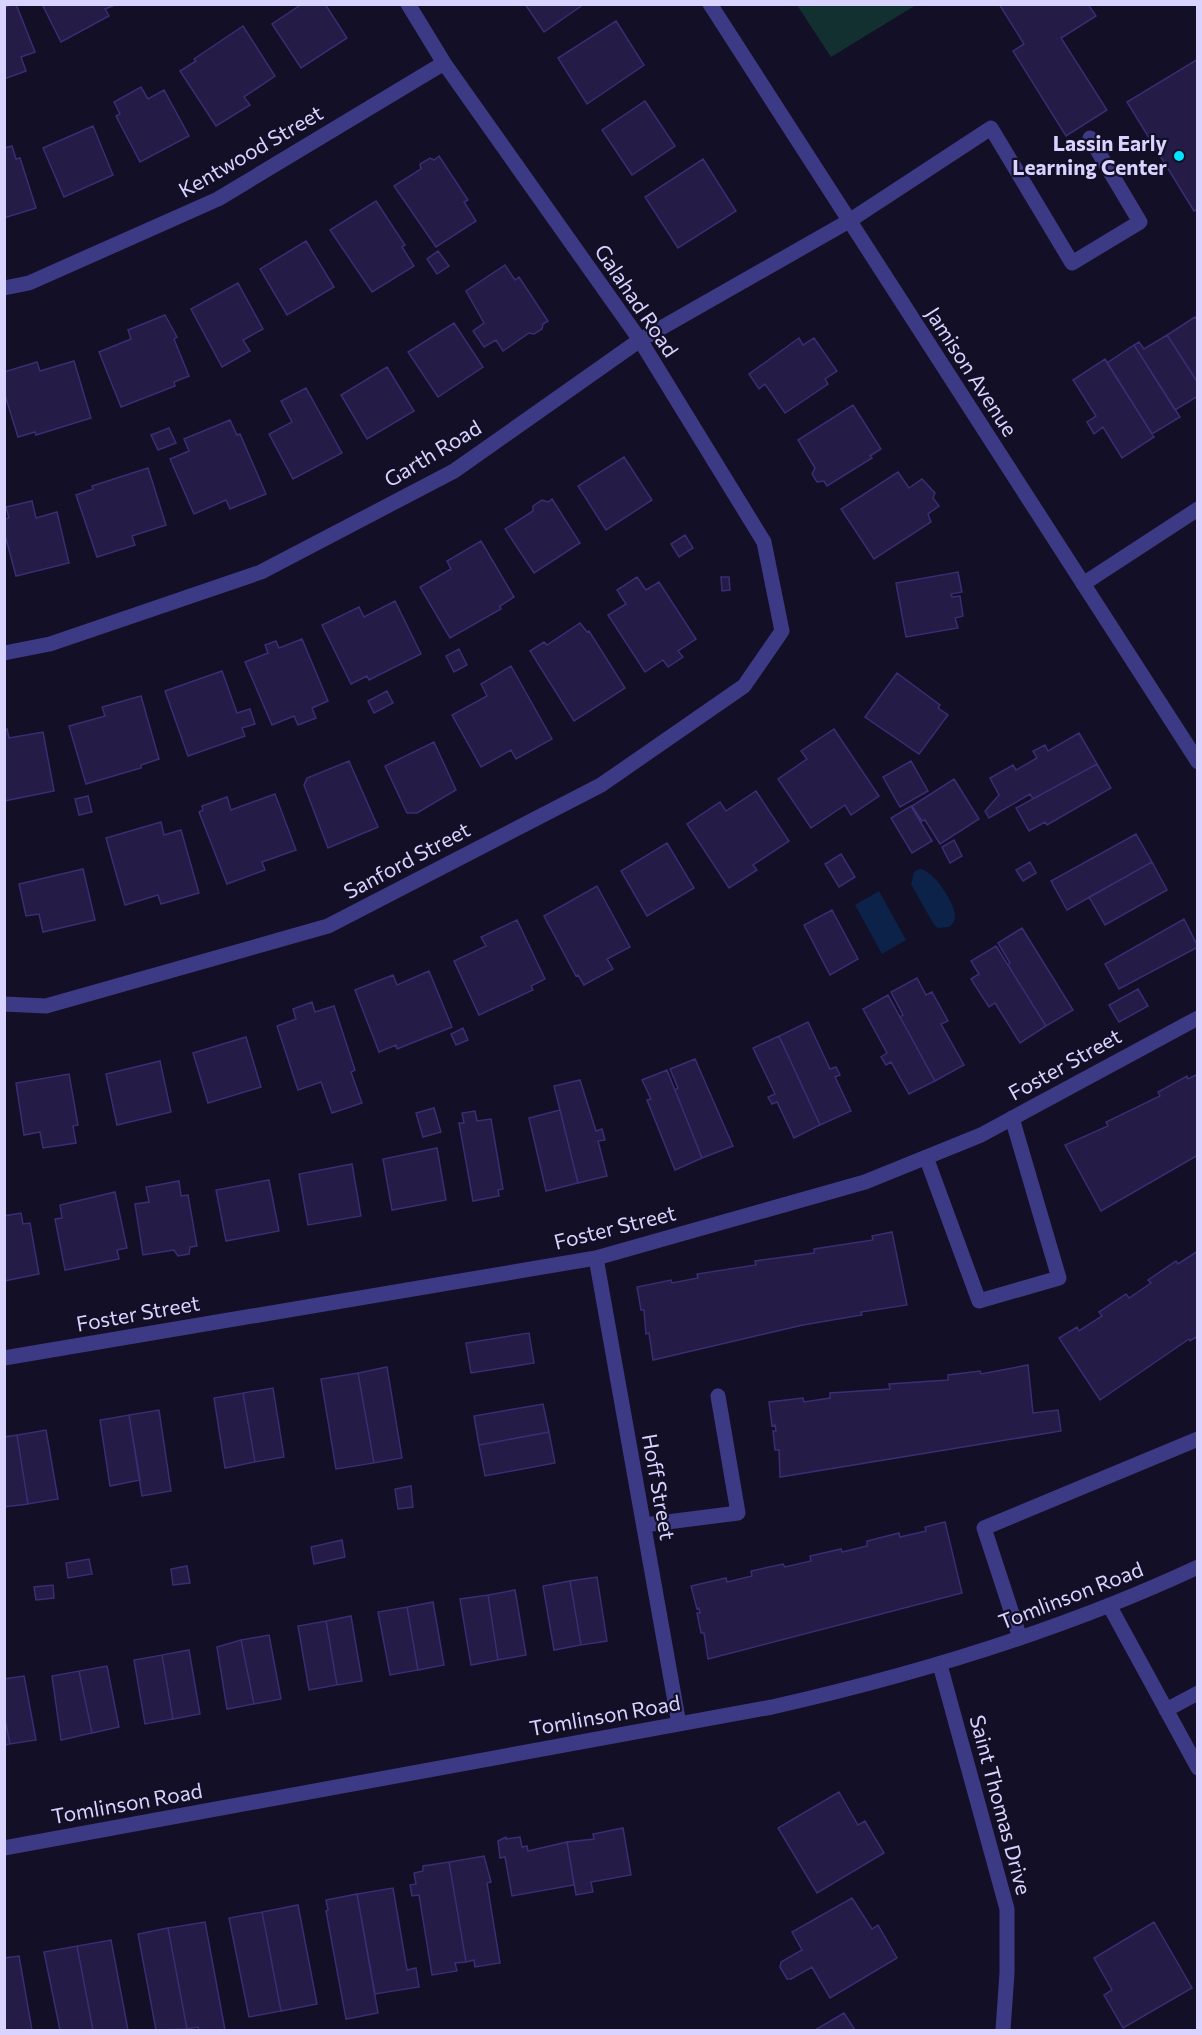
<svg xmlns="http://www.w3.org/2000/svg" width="1202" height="2035" font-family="Commissioner,sans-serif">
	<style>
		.green { fill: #12302f }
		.water { fill: #0c2248 }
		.building { fill: #241b47; stroke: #3b2d73; stroke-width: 1.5 }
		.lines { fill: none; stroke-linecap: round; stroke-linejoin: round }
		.minor { stroke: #3d3a85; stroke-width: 15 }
		.poi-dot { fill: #00e5ff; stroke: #130f26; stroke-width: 2 }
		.labels { text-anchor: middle; stroke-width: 4.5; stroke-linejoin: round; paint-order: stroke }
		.poi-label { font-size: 21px; font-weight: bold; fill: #d9d4ff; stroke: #130f26; text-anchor: end }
		.street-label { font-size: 21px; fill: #d9d4ff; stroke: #130f26 }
	</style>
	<rect width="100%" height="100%" fill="#130f26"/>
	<path class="green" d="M797 5H916L831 57Z"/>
	<path class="water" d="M919 869C933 869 954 902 955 915 956 921 952 924 949 927L938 928 934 925 911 884 914 872Z
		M879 891 906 940 882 954 855 905Z"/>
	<path class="building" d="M12 4H16L35 52 21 57 26 71 4 79V8Z
		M42 4H114L115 5 105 9 109 16 61 42Z
		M302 4H325L347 38 301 68 272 24Z
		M525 4H584L544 32Z
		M999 4H1088L1096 16 1061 38 1107 110 1066 136 1013 51 1024 44Z
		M616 21 644 65 587 104 558 58Z
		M243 26 275 76 244 97 250 105 216 126 180 71 196 61 194 59Z
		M1198 59V209L1194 211 1127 102Z
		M141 87 148 99 164 90 189 136 140 162 116 116 120 114 114 102Z
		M645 101 675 146 632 175 602 130Z
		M93 126 113 175 64 197 43 148Z
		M12 146 16 159 20 158 36 208 4 218V148Z
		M439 156 468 200 464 202 476 221 436 247 394 186 421 169 420 164 430 158 434 160Z
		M703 159 736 211 678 248 645 197Z
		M376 201 405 245 402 247 414 266 372 292 330 230Z
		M306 241 334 287 287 315 260 269Z
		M438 251 449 266 437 274 427 259Z
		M505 265 515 280 519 277 548 321 543 324 542 329 534 334 529 333 503 351 496 340 484 347 473 331 484 323 466 291Z
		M238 283 263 329 243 340 250 351 222 367 191 309Z
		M165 315 177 337 174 339 189 376 174 382 175 386 121 407 99 352 131 339 128 330Z
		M1195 317 1198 320V383L1167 335Z
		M454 323 483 367 438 397 408 352Z
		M1167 335 1198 383V396L1175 410 1134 345 1139 342 1144 349Z
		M799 338 803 345 814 338 837 371 825 379 828 384 785 413 765 384 759 389 749 374Z
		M1134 345 1180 417 1152 434 1107 363Z
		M1105 359 1154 437 1122 458 1103 427 1094 434 1087 422 1096 416 1073 380Z
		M74 361 91 418 36 435 35 432 18 437 4 392V372L37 362 40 371Z
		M387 367 414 411 367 439 341 395Z
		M306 388 342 453 293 479 269 434 292 422 281 401Z
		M853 405 881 449 870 456 872 458 827 486 824 481 817 482 812 474 815 468 798 440Z
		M230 420 237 435 240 434 266 494 230 509 226 500 194 514 170 459 189 451 184 439Z
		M169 428 176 443 158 450 151 435Z
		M624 457 652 500 606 530 578 486Z
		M148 468 166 525 132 536 135 545 97 557 76 495 93 489 92 486Z
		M898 472 909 488 922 479 935 493 933 498 939 506 928 514 931 522 874 559 841 509Z
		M552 499 580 543 534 573 505 529 533 511V506L542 500 548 502Z
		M32 501 36 518 57 512 69 563 16 576 4 531V519L9 518 6 507Z
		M685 535 693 548 679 557 671 544Z
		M481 541 514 597 500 606 501 609 450 638 420 587 451 569 447 561Z
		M958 572 962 592 951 594 952 597 960 596 963 616 955 618 958 628 906 637 896 583Z
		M637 577 646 590 659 582 696 639 678 651 683 657 668 667 663 660 645 672 608 615 626 604 617 590Z
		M721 577H729L730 590 722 591Z
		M395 601 421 654 369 680 367 676 351 684 322 625 359 607 364 617Z
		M580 623 587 632 589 631 625 688 574 721 530 651 544 642 547 645Z
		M302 639 328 701 312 708 316 718 298 725 294 716 272 725 245 662 268 653 265 645 276 641 279 648Z
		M459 649 467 665 454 672 446 656Z
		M511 666 552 739 516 759 511 750 481 767 452 715 487 696 481 684Z
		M222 671 237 713 250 709 255 724 242 728 245 736 188 756 165 691Z
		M897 673 940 705 938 708 948 715 919 754 865 717Z
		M387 691 393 703 374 713 368 701Z
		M141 696 159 759 141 765V768L86 784 69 726 105 716 102 707Z
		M7 729 9 738 43 732 54 791 4 801V730Z
		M834 729 879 796 851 815 845 805 811 828 778 779 807 759 801 751Z
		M1079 733 1097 764 1033 799 1030 794 989 818 985 811 999 795 990 778 1013 765 1016 770 1037 758 1033 751 1045 745 1048 751Z
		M434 742 456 790 417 813H407L385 766Z
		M349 761 378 827 328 848 304 785 307 778Z
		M911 761 928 791 900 807 883 777Z
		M1097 764 1111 788 1047 825 1045 822 1029 831 1016 808Z
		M954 779 979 819 940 844 925 820 922 821 912 806Z
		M756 791 789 841 753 865 757 870 729 888 687 824 720 802 726 811Z
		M275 794 296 850 262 862 265 870 227 884 199 812 203 810 202 806 227 797 231 810Z
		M88 796 92 812 79 815 75 799Z
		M911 806 932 841 912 853 891 818Z
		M161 822 164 835 181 830 199 893 161 904 158 895 125 905 106 838Z
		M1136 834 1152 862 1067 910 1051 881Z
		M954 840 962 856 950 863 942 847Z
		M667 843 694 888 647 916 621 871Z
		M841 854 855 877 839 887 825 864Z
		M1030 862 1036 873 1023 881 1016 870Z
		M1152 862 1167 890 1105 925 1089 897Z
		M83 869 95 920 43 932 39 914 26 916 19 884Z
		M597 886 630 947 607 959 613 969 584 985 578 975 576 976 544 916Z
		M832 910 858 959 830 975 804 925Z
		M1184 919 1198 947 1119 989 1105 964Z
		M517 920 545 979 531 986 533 990 479 1015 454 961 486 946 481 937Z
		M1022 928 1073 1010 1046 1026 1008 965 1010 963 998 943Z
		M996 946 1046 1026 1020 1043 995 1003 989 1007 971 979 979 974 971 961Z
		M429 971 452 1027 397 1049 396 1045 379 1052 355 990 393 975 397 985Z
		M917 978 926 995 932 992 948 1021 941 1024 964 1065 935 1081 900 1017 903 1015 891 992Z
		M1138 989 1148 1006 1119 1022 1109 1005Z
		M888 995 935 1081 909 1094 891 1062 886 1065 881 1057 887 1053 863 1009Z
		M312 1002 315 1012 334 1006 355 1070 351 1072 362 1103 332 1113 321 1082 298 1090 277 1026 296 1019 293 1009Z
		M808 1022 830 1069 836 1067 840 1075 835 1077 851 1111 820 1125 779 1036Z
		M463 1028 468 1040 456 1045 451 1034Z
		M779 1036 820 1125 794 1138 777 1102 772 1104 768 1097 775 1094 753 1048Z
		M246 1037 261 1087 208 1103 193 1053Z
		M695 1059 733 1146 702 1158 675 1090 678 1088 670 1069Z
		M160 1061 171 1112 117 1125 106 1074Z
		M667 1070 702 1158 675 1170 647 1100 651 1099 642 1080Z
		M69 1074 78 1125 73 1126 76 1143 43 1148 40 1132 24 1135 16 1083Z
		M1198 1074V1155L1101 1211 1065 1145 1108 1126 1106 1122 1160 1096 1158 1092 1187 1076 1188 1079Z
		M580 1080 596 1131 602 1129 605 1140 598 1141 607 1176 578 1183 554 1086Z
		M434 1108 441 1132 423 1137 416 1113Z
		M560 1110 578 1183 546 1191 529 1118Z
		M475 1111 477 1121 491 1119 503 1189 498 1190 499 1196 473 1201 459 1123H464L462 1113Z
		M437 1148 446 1200 392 1210 383 1159Z
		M352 1164 361 1216 308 1225 299 1174Z
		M269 1180 279 1231 226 1241 216 1190Z
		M179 1181 181 1196 188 1195 197 1246 190 1247 189 1254 178 1256 174 1250 143 1255 135 1204 149 1202 146 1187Z
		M115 1192 127 1248 117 1250 119 1259 65 1270 55 1219 62 1218 60 1205Z
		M21 1213 23 1224 30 1223 39 1274 4 1281V1216Z
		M892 1232 907 1305 861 1312 862 1315 803 1325 653 1360 649 1333 646 1334 644 1310H641L637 1287 671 1280 672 1283 698 1278 697 1274 756 1265 755 1261 814 1253V1249L873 1240 872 1236Z
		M1198 1251V1336L1190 1341 1189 1339 1100 1400 1059 1338 1077 1327 1079 1331 1102 1316 1099 1312 1126 1294 1129 1298 1151 1283 1148 1280 1176 1261 1178 1264Z
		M529 1333 534 1363 471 1373 466 1343Z
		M1028 1365 1033 1413 1058 1410 1061 1431 780 1477 779 1450H775L773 1431H776L775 1425 772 1426 769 1402 803 1398 804 1402 830 1398V1393L890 1389 889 1384 948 1380V1375L980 1371 981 1374Z
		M387 1367 402 1458 374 1463 358 1373Z
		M358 1373 374 1463 336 1469 321 1379Z
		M273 1388 284 1457 255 1462 243 1393Z
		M243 1393 255 1462 225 1468 214 1398Z
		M543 1404 549 1432 479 1445 474 1416Z
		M159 1410 171 1491 142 1496 129 1415Z
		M129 1415 140 1480 110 1486 100 1420Z
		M46 1430 58 1499 28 1504 17 1435Z
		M549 1432 555 1463 485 1476 479 1445Z
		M17 1435 28 1504 4 1507V1437Z
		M411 1486 413 1507 398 1509 395 1489Z
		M945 1522 962 1593 708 1659 704 1633H701L697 1613H700L699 1608 697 1609 691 1586 726 1578 727 1582 752 1576 751 1571 783 1564 785 1567 811 1561 810 1556 841 1549 842 1552 867 1546V1541L899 1533 900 1537 926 1531 925 1527Z
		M342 1540 345 1557 314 1564 311 1547Z
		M89 1559 92 1574 68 1578 66 1563Z
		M187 1566 190 1583 173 1585 171 1569Z
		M597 1577 607 1641 581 1645 570 1581Z
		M570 1581 581 1645 554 1650 543 1586Z
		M53 1585 54 1598 36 1600 34 1587Z
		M515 1590 526 1655 498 1660 488 1595Z
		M488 1595 498 1660 471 1665 460 1599Z
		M433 1602 444 1665 418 1670 407 1607Z
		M407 1607 418 1670 390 1675 378 1612Z
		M351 1616 362 1681 337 1685 326 1621Z
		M326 1621 337 1685 309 1690 298 1626Z
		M269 1635 281 1699 254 1704 241 1640Z
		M241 1640 254 1704 227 1709 217 1647Z
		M189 1650 200 1714 173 1719 162 1655Z
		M162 1655 173 1719 145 1724 134 1660Z
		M107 1666 119 1727 92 1733 79 1671Z
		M79 1671 92 1733 61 1740 52 1676Z
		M24 1676 36 1740 10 1744 4 1714V1679Z
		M4 1714 10 1744 4 1745Z
		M839 1792 858 1825 865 1821 884 1853 817 1893 778 1828Z
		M623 1828 631 1875 591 1882 593 1892 576 1895 567 1842 594 1839 593 1834Z
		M506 1837V1839L520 1837 522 1847 527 1846 528 1851 567 1842 574 1885 512 1896 505 1857 500 1858 498 1841Z
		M484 1856 491 1882 487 1883 500 1963 475 1967 474 1960 466 1962 449 1862Z
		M449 1862 466 1962 455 1963 457 1971 432 1975 419 1895 412 1896 410 1885 416 1884 414 1873 423 1871V1866Z
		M393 1888 407 1970 416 1968 419 1987 375 1994 357 1894Z
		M357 1894 378 2013 346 2019 326 1911 328 1910 326 1900Z
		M852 1898 872 1929 878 1925 897 1958 830 1998 812 1967 791 1979H787L780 1967 781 1962 802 1950 792 1932Z
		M298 1905 317 2004 281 2011 262 1912Z
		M262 1912 281 2011 249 2017 229 1918Z
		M205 1922 225 2030H199L198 2027 187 2029 168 1928Z
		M1154 1922 1192 1988 1123 2028 1104 1995 1112 1990 1094 1958Z
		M168 1928 187 2029 156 2030 138 1934Z
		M111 1940 128 2030H93L77 1946Z
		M77 1946 93 2030H60L44 1952Z
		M19 1956 32 2030H4V1958Z
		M844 2013 855 2030H815Z"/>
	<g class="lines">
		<path class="minor" d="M710 4 1198 762
			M4 288 29 283 218 199 444 63
			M1083 584 1198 509
			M4 653 50 644 261 572 454 471 640 340 849 221 991 128 1072 263 1140 222 1090 138
			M4 1004 46 1006 328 926 601 785 744 686 782 631 764 542 640 340 444 63 408 4
			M926 1157 979 1301 1059 1278 1012 1118
			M596 1258 679 1724
			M4 1358 596 1258 865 1182 981 1135 1198 1018
			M644 1525 738 1513 718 1396
			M1109 1605 1198 1768
			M1020 1638 984 1528 1198 1439
			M940 1665 1007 1909V1973L1003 2030
			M1166 1710 1198 1693
			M4 1848 772 1707C918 1674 1061 1631 1198 1567"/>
	</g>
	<circle class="poi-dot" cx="1179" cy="156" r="6"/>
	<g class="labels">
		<g class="poi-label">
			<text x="1167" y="151">Lassin Early<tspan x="1167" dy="24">Learning Center</tspan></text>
		</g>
		<g class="street-label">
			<text transform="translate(251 152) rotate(-30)" y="7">Kentwood Street</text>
			<text transform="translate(636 301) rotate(56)" y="7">Galahad Road</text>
			<text transform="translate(971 372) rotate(57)" y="7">Jamison Avenue</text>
			<text transform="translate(433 454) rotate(-31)" y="7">Garth Road</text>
			<text transform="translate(407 861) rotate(-28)" y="7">Sanford Street</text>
			<text transform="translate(1065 1065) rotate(-29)" y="7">Foster Street</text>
			<text transform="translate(615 1228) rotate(-14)" y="7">Foster Street</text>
			<text transform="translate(138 1314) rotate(-10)" y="7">Foster Street</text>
			<text transform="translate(658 1487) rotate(80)" y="7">Hoff Street</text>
			<text transform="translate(1071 1596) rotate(-21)" y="7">Tomlinson Road</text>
			<text transform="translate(605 1716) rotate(-10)" y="7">Tomlinson Road</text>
			<text transform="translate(127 1804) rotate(-10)" y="7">Tomlinson Road</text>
			<text transform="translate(1000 1805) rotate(75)" y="7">Saint Thomas Drive</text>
		</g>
	</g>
	<rect width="1202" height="2035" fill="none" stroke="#d9d4ff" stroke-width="12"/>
</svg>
